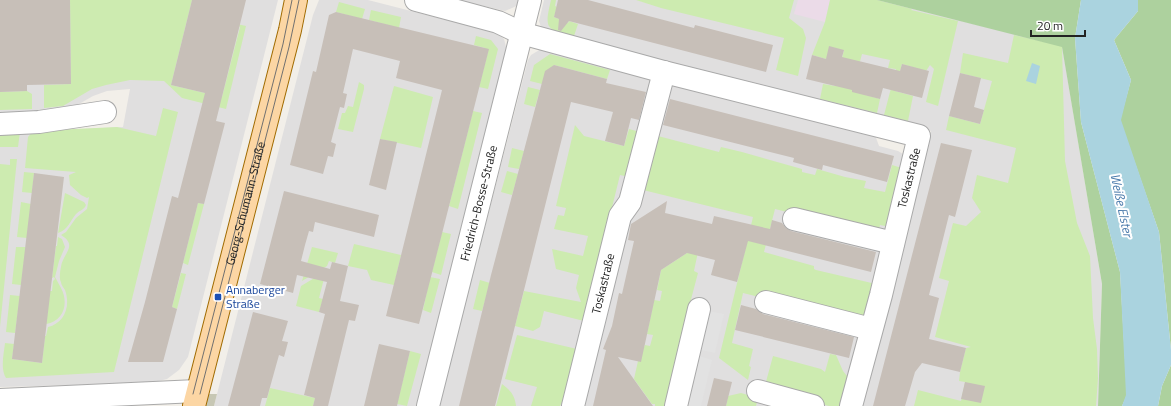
<svg xmlns="http://www.w3.org/2000/svg" width="1171" height="406" font-family="'Titillium Web',sans-serif">
	<style>
		.residential { fill: #e0dfdf }
		.industrial { fill: #ebdbe8 }
		.construction { fill: #c7c7b4 }
		.grass { fill: #cdebb0 }
		.forest { fill: #add19e }
		.parking { fill: #e2e2e2 }
		.water { fill: #aad3df }
		.building { fill: #c7bfb8 }
		.lines { fill: none; stroke-linecap: round; stroke-linejoin: round }
		.minor-casing { stroke: #a9a9a9; stroke-width: 24 }
		.major-casing { stroke: #a06b00; stroke-width: 24 }
		.minor { stroke: #fff; stroke-width: 22 }
		.major { stroke: #fcd6a4; stroke-width: 22 }
		.tram { stroke: #707070; stroke-width: 1 }
		.transit-dot { fill: #1a4fb4; stroke: #fff; stroke-width: 1.5 }
		.labels { text-anchor: middle; stroke-width: 4; stroke-linejoin: round; paint-order: stroke }
		.street-label { font-size: 12px; fill: #222; stroke: #fff }
		.transit-label { font-size: 12px; fill: #164399; stroke: #fff; text-anchor: start }
		.water-label { font-size: 13px; font-style: italic; fill: #4a7aab; stroke: #fff }
	</style>
	<rect width="100%" height="100%" fill="#f2efe9"/>
	<path class="residential" d="M0 0H278L188 357 179 370 167 379 151 383 0 387V133L123 127 130 89 107 91 93 96 65 112 0 117Z
		M319 0H368L497 33 504 39 507 51 416 406H214L313 15Z
		M459 0H522L521 4 505 11Z
		M544 0H877L1062 46 1102 284 1098 406H858L931 131 553 36 541 27 539 21Z
		M541 49 655 78 564 406H439L528 60 531 55Z
		M668 81 875 135 879 146 898 151 903 154 846 406H582L622 228Z"/>
	<path class="industrial" d="M798 0H830L825 22 794 14Z"/>
	<path class="construction" d="M197 394H217L214 406H184Z"/>
	<path class="grass" d="M70 0H192L171 85 222 97 240 27 237 24 246 26 226 109 182 98 164 81 130 80 106 85 92 89 63 106 44 108V85L71 84Z
		M551 0H556L555 6 557 7 554 17 559 19V21L568 23 569 21 578 24 574 36C546 29 544 30 551 0Z
		M636 0H794L789 18 803 29 806 38 798 76 776 70 784 38 661 8Z
		M830 0H877L912 9 911 10 958 21 938 106 926 102 934 69 930 65 926 71 902 64 895 91 913 96 908 121 884 115 896 69 888 68 890 60 862 54 852 91 880 99 877 113 820 99 823 84 835 86 844 50 826 59 812 55 825 22Z
		M339 2 365 9 362 19 336 12Z
		M371 10 401 17 399 28 369 20Z
		M1014 35 1062 46 1065 161 1077 223 1090 256 1093 318 1097 349 1098 378 1096 406H914L918 390 961 401 965 382 959 381 960 372 966 348 971 347 935 337 949 281 939 278 953 223 966 226 981 212 972 198 977 175 1008 183 1016 148 946 130 949 116 980 124 992 81 960 73 963 53 1008 63Z
		M476 36 491 40 498 49 488 89 479 87 488 52 485 48 474 45Z
		M550 54 610 70 607 79 554 65 542 84 530 81 534 65Z
		M359 82 364 85V89L353 132 338 129 342 113H345L348 106 353 107Z
		M394 86 433 97 421 148 380 139Z
		M528 87 540 90 535 107 524 104Z
		M27 91 32 94V109L0 110V92Z
		M163 108 178 112 114 372 6 378C0 369 4 353 5 343L14 344 12 359 42 363 45 336H46L48 327C64 323 71 307 65 290 64 288 61 285 61 282 59 279 60 271 61 267 62 254 79 246 61 235L66 232 76 218 87 209 89 197 87 198 81 195 70 185 69 175 76 172 25 168 28 137 33 131 117 127 156 136Z
		M473 111 482 113 458 209 449 206Z
		M575 125 584 136 624 146 629 129 640 132 629 177 620 175 584 321 544 311 540 327 533 331 515 326 524 291 581 302 576 288 579 275 556 269 552 249 583 256 588 236 554 229 558 215 564 216 566 208 556 206Z
		M20 132 18 147H0V133Z
		M658 136 719 152 721 147 742 152 802 169V172L815 175 817 169 845 177 866 181 864 188 885 192 892 165 905 169 890 227 880 225 878 235 775 209 764 252 814 266V269L816 270 876 284 866 324 743 293 732 343 753 349 749 366 751 367 748 380 719 358 753 217 643 190Z
		M512 148 524 151 519 169 508 167Z
		M10 159H17L0 327V164L10 165Z
		M507 171 518 174 512 195 501 192Z
		M24 172 34 173 32 193 22 192Z
		M65 193 84 202 86 205C84 210 80 210 76 214 70 221 68 230 58 233Z
		M21 202 31 204 27 238 17 237Z
		M198 203 204 204 188 265 183 263Z
		M704 223 694 271 698 273 689 307 669 406H655V404H652L634 379 638 361 645 345 650 346 653 335 647 334 654 300 660 301 662 291 657 290 661 270 687 253Z
		M442 232 451 234 441 275 432 272Z
		M58 237 62 239 65 247 59 261 55 277C57 281 59 284 61 288 69 303 64 321 46 324L50 291H52L53 281 55 279 54 277 52 278 56 246H57Z
		M354 244 401 255 394 285 371 280 367 270 348 266Z
		M16 247H26L21 285 12 284Z
		M312 247 338 253 335 263 329 261 327 266 302 281Z
		M326 271 319 298 323 299 319 312 296 306 301 286Z
		M181 273 186 274 177 309 172 307Z
		M430 277 440 279 431 313 423 310Z
		M480 280 490 283 482 311 473 309Z
		M10 295 20 296 15 333 6 332Z
		M517 335 577 349 566 394 560 406H531L537 387 505 379Z
		M410 351 421 354 407 406 397 404Z
		M830 354 836 355 843 371 851 381 845 406H829L764 389 773 356 821 369 825 372Z
		M502 384C510 390 515 395 516 406H496Z
		M270 388 315 398 313 406H265Z
		M741 393 758 398 756 406H726L728 396Z"/>
	<path class="forest" d="M877 0H1081L1075 38 1081 122 1120 272 1127 395 1122 406H1098L1102 284 1062 47Z
		M1138 0H1171V350L1159 232 1120 120 1131 80 1114 40 1138 11Z
		M1171 365V406H1158L1162 386Z"/>
	<path class="parking" d="M709 311 724 314 715 353 700 350Z
		M699 356 712 360 701 406H687Z"/>
	<path class="water" d="M1081 0H1138V11L1114 40 1131 80 1121 120 1159 232 1171 350V365L1162 386 1158 406H1122L1126 395 1120 272 1081 122 1075 38Z
		M1032 63 1040 66 1036 84 1026 81Z"/>
	<path class="building" d="M0 0H70L71 84 27 85V91L0 92Z
		M192 0H246L216 121 225 123 204 204 198 203 172 307 177 309 163 362H128L145 302 172 196 178 198 205 93 171 85Z
		M558 0H588L694 28 695 25 773 45 766 72 569 21 561 31 558 30 559 19 554 17Z
		M336 12 489 49 419 324 386 316 442 90 396 78 400 61 353 49 343 93 347 94 344 108 340 107 331 142 336 144 333 157 328 156 323 174 290 165 313 71 316 72 329 15Z
		M829 46 844 50 842 57 900 71 902 64 929 71 922 98 883 88 880 99 852 92V90L806 79 812 55 826 59Z
		M554 65 607 79 606 83 646 92 639 120 631 118 624 146 605 141 613 112 571 102 495 406H459L491 275 545 71Z
		M960 73 981 78 974 107 984 110 980 124 949 116Z
		M670 99 894 156 887 182 823 165 822 170 793 162 794 158 663 125Z
		M380 139 397 142 386 190 369 185Z
		M941 143 972 150 955 217 949 215 929 295 939 298 929 339 966 348 960 372 922 363 915 372 905 406H873Z
		M34 173 64 177 42 363 12 359Z
		M284 191 379 215 374 237 315 222 313 232 309 231 305 245 301 261 330 269 332 262 348 266 340 301 359 305 355 321 349 320 328 406H313L315 398 304 395 325 314 319 312 327 282 297 275 293 293 260 284Z
		M667 201 665 213 712 224 714 216 770 229 772 220 782 223 786 228 791 231 876 252 871 272 748 241 737 282 711 275 715 260 687 253 661 270 641 362 618 357 653 406H593L606 350 603 349 612 326 619 293 622 294 634 241 628 240 631 224Z
		M741 305 756 309 763 314 854 337 849 358 735 330Z
		M253 312 288 321 282 341 288 342 284 357 279 355 267 398H262L260 406H228Z
		M379 344 410 351 397 406H364Z
		M714 378 732 382 726 406H707Z
		M965 382 985 386 981 403 961 399Z"/>
	<g class="lines">
		<g class="minor-casing">
			<g id="minor">
				<path d="M416 0 498 22 521 33 664 72 919 136 881 295 851 406"/>
				<path d="M0 124 39 122 105 112"/>
				<path d="M794 219 893 243"/>
				<path d="M766 302 871 329"/>
				<path d="M758 391 813 406"/>
				<path d="M0 400 197 391"/>
				<path id="s1" d="M428 406 530 0"/>
				<path id="s2" d="M573 406 620 216 630 202 664 72"/>
				<path d="M676 406 699 309"/>
			</g>
		</g>
		<g class="major-casing">
			<g id="major">
				<path id="s3" d="M194 406 290 30 296 0"/>
			</g>
		</g>
		<use href="#minor" class="minor"/>
		<use href="#major" class="major"/>
		<path class="tram" d="M193 394 283 44 292 0
			M200 394 289 47 299 0"/>
	</g>
	<rect class="transit-dot" x="214" y="293" width="8" height="8" rx="2"/>
	<g class="labels">
		<g class="street-label">
			<text transform="translate(909 178) rotate(-76)" y="4">Toskastraße</text>
			<text dy="4" stroke="none"><textPath href="#s3" startOffset="209">Georg-Schumann-Straße</textPath></text>
			<text dy="4" stroke="none"><textPath href="#s1" startOffset="209">Friedrich-Bosse-Straße</textPath></text>
			<text dy="4" stroke="none"><textPath href="#s2" startOffset="126">Toskastraße</textPath></text>
		</g>
		<g class="transit-label">
			<text x="226" y="294">Annaberger<tspan x="226" dy="14">Straße</tspan></text>
		</g>
		<g class="water-label">
			<text transform="translate(1122 205) rotate(78)" y="5">Weiße Elster</text>
		</g>
	</g>
	<path d="M1031 30v6h54v-6" fill="none" stroke="#222222" stroke-width="2"/>
	<text x="1037" y="30" font-size="12" fill="#222222" stroke="#ffffff" stroke-width="3" paint-order="stroke">20 m</text>
</svg>
